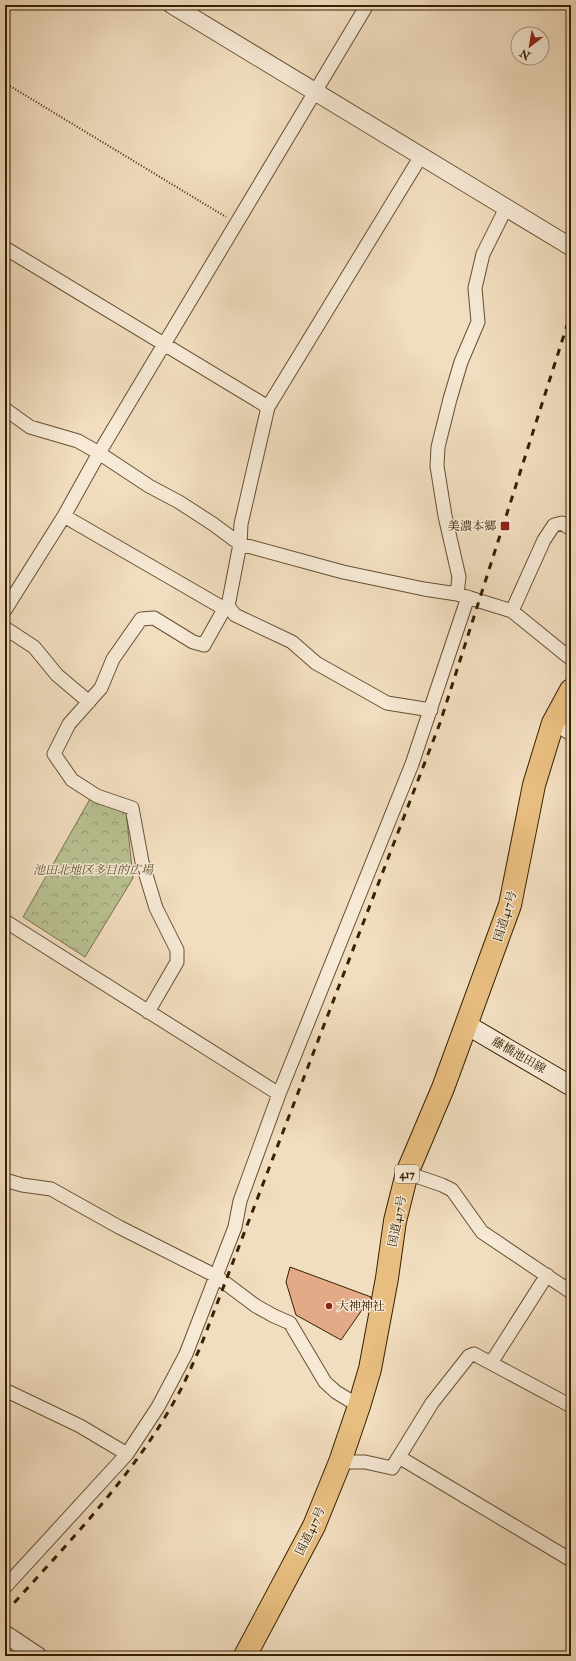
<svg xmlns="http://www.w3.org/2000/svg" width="576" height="1661" font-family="'IM FELL Double Pica','Noto Serif JP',serif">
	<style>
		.forest { fill: url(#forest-crowns); stroke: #78714a }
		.building { fill: #e3aa88; stroke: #362101 }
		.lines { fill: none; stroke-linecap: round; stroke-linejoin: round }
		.minor-casing { stroke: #655030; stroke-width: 15 }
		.tertiary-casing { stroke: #655030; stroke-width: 19 }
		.secondary-casing { stroke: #362101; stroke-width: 21 }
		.trunk-casing { stroke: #362101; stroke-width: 24 }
		.path { stroke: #362101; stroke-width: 2; stroke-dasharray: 1 2; stroke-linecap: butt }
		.minor { stroke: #f6e9d5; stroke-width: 13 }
		.tertiary { stroke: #f6e9d5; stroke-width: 17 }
		.secondary { stroke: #f6e9d5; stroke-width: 19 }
		.trunk { stroke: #e8be80; stroke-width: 22 }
		.rail { stroke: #362101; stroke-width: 3; stroke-dasharray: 7 7; stroke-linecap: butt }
		.poi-dot { fill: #8f2418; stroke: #f6e9d5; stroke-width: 1.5 }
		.labels { text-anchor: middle; stroke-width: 3; stroke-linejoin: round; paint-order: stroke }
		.shield { fill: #f6e9d5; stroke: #705d41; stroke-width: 1 }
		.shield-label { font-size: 11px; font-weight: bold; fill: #362101 }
		.poi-label { font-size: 12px; fill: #362101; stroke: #f6e9d5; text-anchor: end }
		.park-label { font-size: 12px; font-style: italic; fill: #5d512c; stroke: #f6e9d5 }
		.street-label { font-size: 12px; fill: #362101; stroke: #f6e9d5 }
	</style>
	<defs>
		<pattern id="forest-crowns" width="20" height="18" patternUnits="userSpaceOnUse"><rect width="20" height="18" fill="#b9c192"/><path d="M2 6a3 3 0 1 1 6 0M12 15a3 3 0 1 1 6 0" fill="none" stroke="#979c75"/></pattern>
	</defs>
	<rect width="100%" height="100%" fill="#f1ddbf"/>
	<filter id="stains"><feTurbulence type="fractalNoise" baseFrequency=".005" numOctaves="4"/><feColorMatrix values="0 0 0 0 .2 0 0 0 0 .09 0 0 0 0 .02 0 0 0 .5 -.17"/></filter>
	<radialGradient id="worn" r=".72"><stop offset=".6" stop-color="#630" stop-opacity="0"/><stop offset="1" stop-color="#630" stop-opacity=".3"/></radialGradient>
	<path class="forest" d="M90 799 126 811 133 878 85 957 23 917Z"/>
	<path class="building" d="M290 1267 371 1297 341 1340 296 1315 286 1282Z"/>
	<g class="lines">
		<g class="minor-casing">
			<path id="minor" d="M421 156 268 407 241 524 240 544 228 606 235 615 292 642 316 663 387 703 431 710
				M5 248 268 407
				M5 409 30 427 78 441 99 453 149 486 179 502 213 524 240 544 343 572 424 589 457 594 512 611 571 659
				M64 516 223 608
				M457 594 459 577 445 516 437 466 438 447 450 399 461 362 478 322 475 288 483 254 506 208
				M5 610 64 516 99 453 367 5
				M512 611 544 540 554 525 562 523 571 529
				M5 628 34 647 57 675 89 702
				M553 723 571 734
				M5 921 279 1094
				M148 1012 177 962V950L156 908 142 862 132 808 97 796 72 780 54 754 69 724 101 688 113 659 141 619 154 618 193 642 204 645 222 613 223 608 228 606
				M407 1173 442 1185 452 1190 482 1232 571 1292
				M5 1180 22 1185 51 1189 119 1227 216 1276 256 1306 274 1316 290 1323 325 1382 336 1392 359 1406
				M491 1363 547 1275
				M5 1392H9L80 1426 127 1454
				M399 1457 571 1560
				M340 1462H365L392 1468 432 1403 469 1356 474 1354 571 1406
				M5 1587 127 1454 158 1407 186 1354 235 1227 240 1201 279 1094 412 764 468 597"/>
		</g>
		<g class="tertiary-casing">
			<path id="tertiary" d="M172 5 571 247
				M5 1634 38 1656"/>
		</g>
		<g class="secondary-casing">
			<path id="secondary" d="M467 1025 571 1086"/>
		</g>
		<g class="trunk-casing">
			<path id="trunk" d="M245 1656 314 1526 340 1462 359 1406 370 1369 387 1278 395 1221 407 1173 443 1088 510 905 534 785 553 723 571 690"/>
		</g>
		<path class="path" d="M5 83 226 217"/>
		<use href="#minor" class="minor"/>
		<use href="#tertiary" class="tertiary"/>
		<use href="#secondary" class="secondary"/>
		<use href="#trunk" class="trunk"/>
		<path class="rail" d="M5 1613C65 1546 131 1479 175 1400 185 1383 192 1365 200 1348L440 723 571 313"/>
	</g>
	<g class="poi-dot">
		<rect x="500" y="521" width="10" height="10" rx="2"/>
		<circle cx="329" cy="1306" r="4"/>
	</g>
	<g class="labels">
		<rect class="shield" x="395" y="1165" width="24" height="18" rx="3"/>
		<g class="shield-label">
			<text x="407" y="1178">417</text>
		</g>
		<g class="poi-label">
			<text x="496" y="530">美濃本郷</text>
			<text x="337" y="1310" text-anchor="start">大神神社</text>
		</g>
		<g class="park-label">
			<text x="93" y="874">池田北地区多目的広場</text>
		</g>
		<g class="street-label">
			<text transform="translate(505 916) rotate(-73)" y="4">国道417号</text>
			<text transform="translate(519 1055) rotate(30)" y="4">藤橋池田線</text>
			<text transform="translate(397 1221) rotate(-79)" y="4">国道417号</text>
			<text transform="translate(310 1531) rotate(-64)" y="4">国道417号</text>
		</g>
	</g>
	<rect width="576" height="1661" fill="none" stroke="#f1ddbf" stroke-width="20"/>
	<rect x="6" y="6" width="564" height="1649" fill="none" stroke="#362101" stroke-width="2"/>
	<rect x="10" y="10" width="556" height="1641" fill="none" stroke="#362101"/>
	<g transform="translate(530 46) rotate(211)"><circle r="19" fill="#f6e9d5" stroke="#a99980"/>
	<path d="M0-3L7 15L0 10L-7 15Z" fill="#8f2418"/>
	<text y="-6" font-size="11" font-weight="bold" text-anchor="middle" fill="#362101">N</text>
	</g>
	<rect width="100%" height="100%" filter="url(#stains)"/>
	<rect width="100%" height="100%" fill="url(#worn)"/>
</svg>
